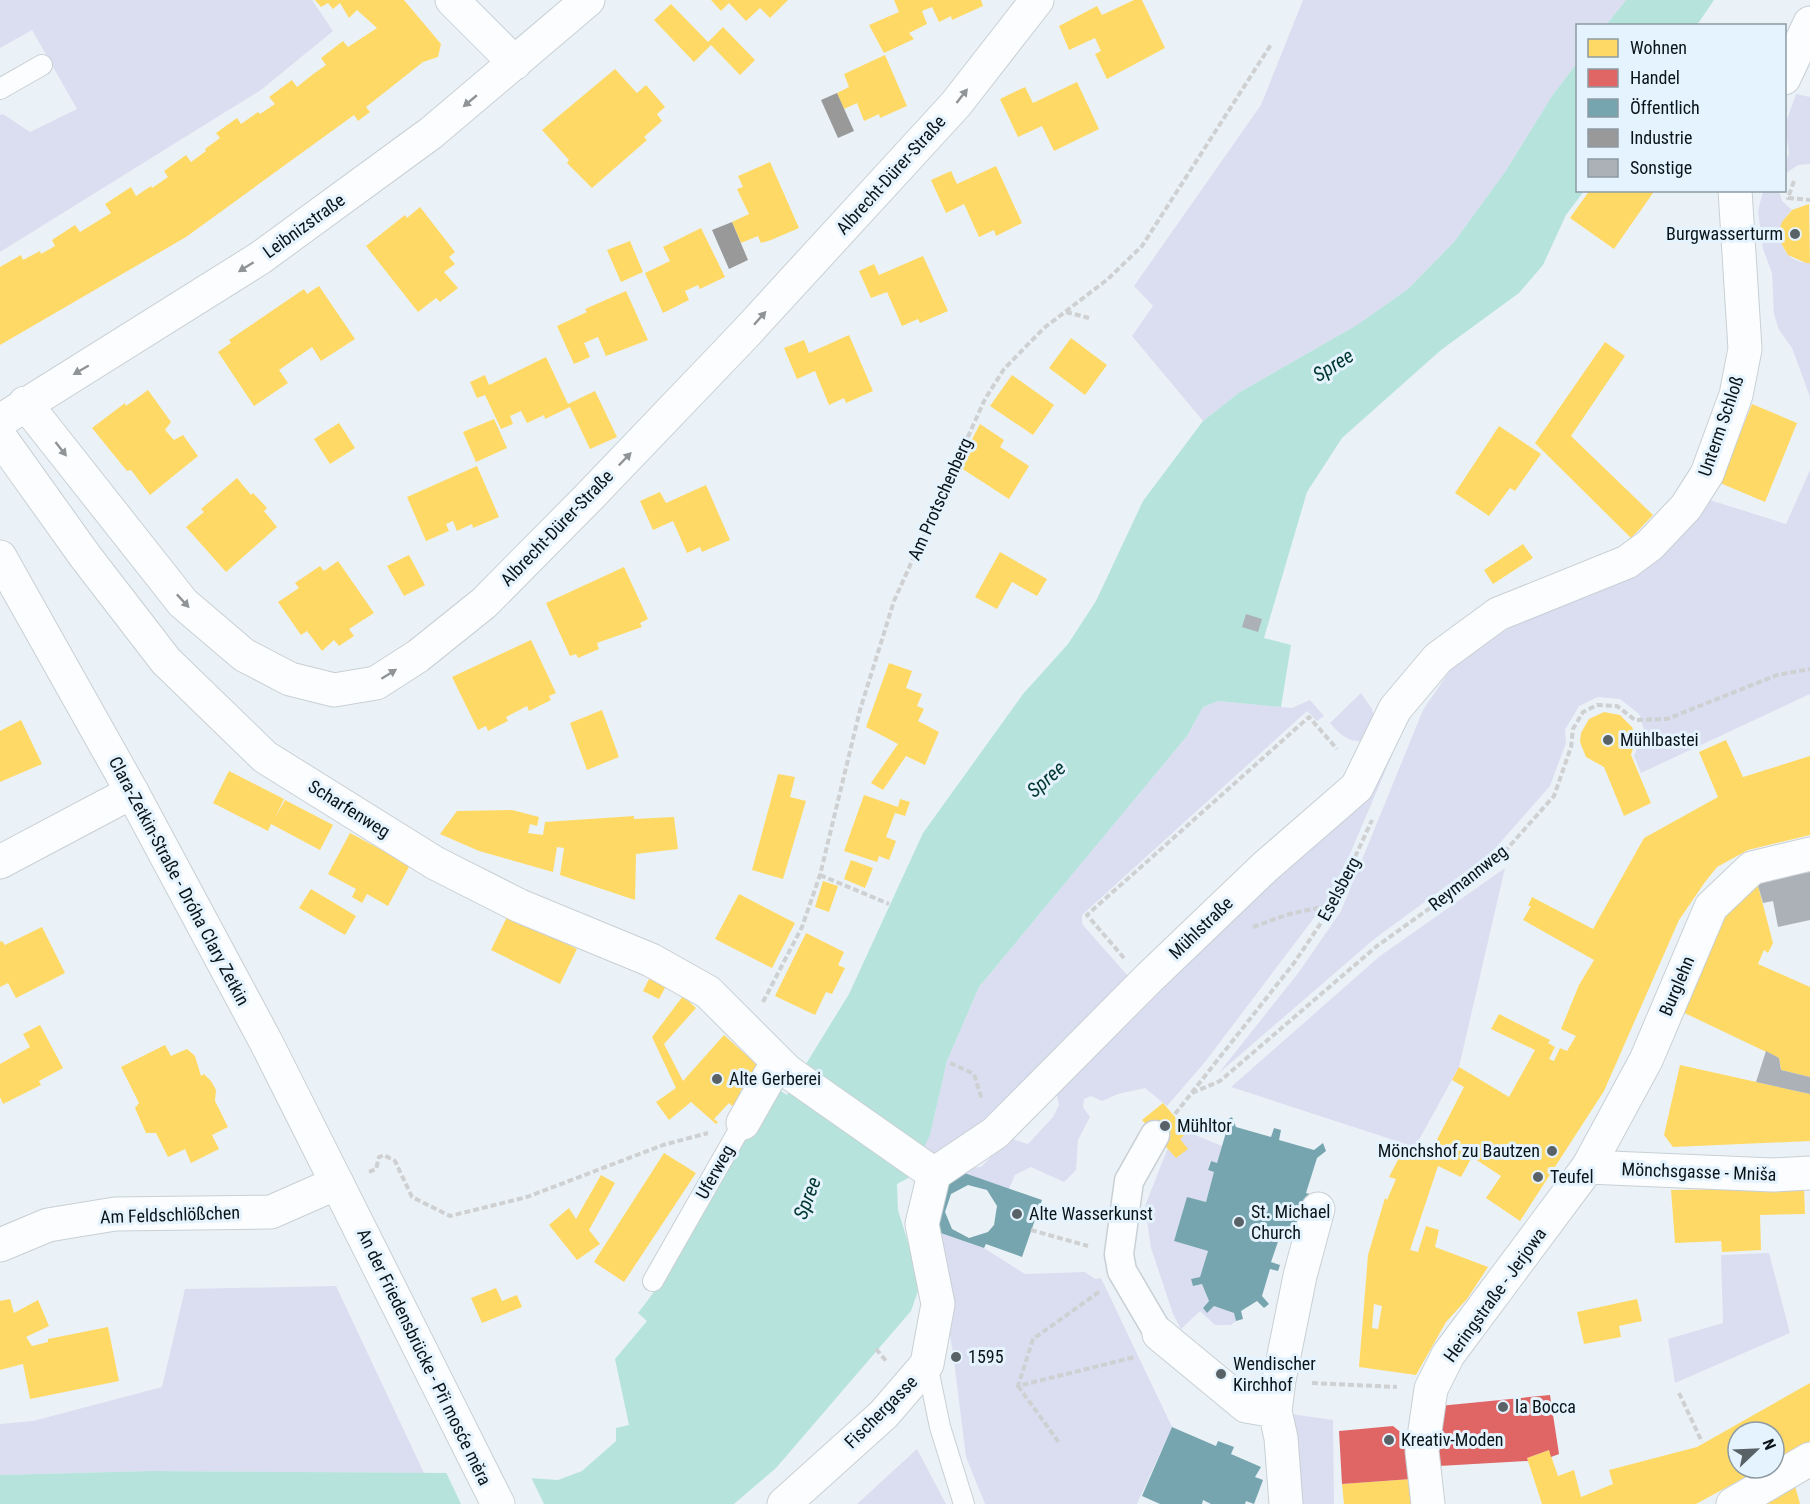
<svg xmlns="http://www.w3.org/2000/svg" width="1810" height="1504" font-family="'Roboto Condensed',sans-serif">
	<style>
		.green { fill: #dbdef0 }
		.water { fill: #b7e3dd }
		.pier { fill: #eaf2f7 }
		.homes { fill: #ffd966; fill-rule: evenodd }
		.shops { fill: #e06666 }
		.public { fill: #76a5af; fill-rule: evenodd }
		.industry { fill: #999 }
		.building { fill: #abb1b7 }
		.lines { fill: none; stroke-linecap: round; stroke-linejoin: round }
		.service-casing { stroke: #c8d0d5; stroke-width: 22 }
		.pedestrian-casing { stroke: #c8d0d5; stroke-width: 31 }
		.minor-casing { stroke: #c8d0d5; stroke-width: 35 }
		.secondary-casing { stroke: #c8d0d5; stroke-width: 35 }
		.path { stroke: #ced0d2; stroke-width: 4; stroke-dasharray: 6 3; stroke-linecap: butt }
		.service { stroke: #fcfdfe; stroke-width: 20 }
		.pedestrian { stroke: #fcfdfe; stroke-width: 28 }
		.minor { stroke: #fcfdfe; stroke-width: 33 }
		.secondary { stroke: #fcfdfe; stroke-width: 33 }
		.oneway { fill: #909497 }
		.poi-dot { fill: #596267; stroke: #e4f3fd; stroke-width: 2 }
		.labels { text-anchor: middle; stroke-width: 6; stroke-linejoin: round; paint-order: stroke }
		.street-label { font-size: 18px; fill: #0b1419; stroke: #e4f3fd }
		.poi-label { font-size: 18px; fill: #0b1419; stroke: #e4f3fd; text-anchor: start }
		.water-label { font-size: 20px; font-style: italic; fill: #003630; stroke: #e4f3fd }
	</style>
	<rect width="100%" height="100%" fill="#eaf2f7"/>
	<path class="green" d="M0 0H312L333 31 261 90 0 252V115L3 114 30 132 77 109 32 30 0 48Z
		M1303 0H1626L1606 25 1578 26 1577 63 1552 96 1505 172 1454 242 1408 289 1357 325 1240 392 1203 421 1132 336 1153 306 1134 286 1261 105Z
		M1796 94 1810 97V164L1798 165 1785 174V165L1789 153 1785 125Z
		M1763 191H1779L1782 201 1792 210C1772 229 1779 263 1810 263V397L1792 348 1779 330 1774 314 1772 273 1763 249 1758 211Z
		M1810 470V694L1641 773 1634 756 1644 730 1639 714 1620 699 1598 697 1579 706 1565 730 1566 743 1550 786 1491 853 1373 940 1218 1074 1299 972 1341 911 1423 710 1453 666 1509 628 1659 556 1710 500 1786 524Z
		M1361 693 1372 709 1377 727 1368 741C1350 743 1342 737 1330 723Z
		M1310 700 1324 716 1317 721 1307 711 1082 915V924L1128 976 1060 1043 990 1125 935 1155 924 1147 930 1135 947 1061 979 987 1187 736 1203 707 1218 701 1292 708Z
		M1398 741 1350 854 1326 902 1205 1062 1167 1106 1145 1088 1118 1094 1102 1101 1091 1096 1084 1099 1083 1107 1090 1117 1078 1140 1076 1170 1064 1182 1031 1167 1015 1175 1009 1189 953 1169 981 1167 1009 1138 1028 1144 1053 1117 1059 1105 1055 1086 1367 791Z
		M1505 868 1459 1067 1415 1147 1231 1087 1380 956Z
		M1188 1132 1222 1146 1217 1163 1210 1161 1208 1170 1214 1172 1206 1202 1187 1198 1174 1241 1208 1251 1200 1277 1192 1279 1193 1286 1202 1284 1209 1301 1203 1308 1207 1313 1214 1306 1234 1313 1236 1321 1231 1325H1215L1200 1311 1181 1329 1173 1314 1151 1248 1145 1206 1167 1150Z
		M932 1230 984 1248 1025 1274 1085 1272 1095 1279 1101 1278 1172 1427 1137 1504H985L966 1457 953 1353Z
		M1769 1253 1790 1333 1675 1383 1668 1339 1723 1323 1721 1255Z
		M336 1286 424 1473 150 1471 0 1475V1424L33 1421 162 1387 185 1289Z
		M1291 1414 1333 1420 1334 1504H1291Z
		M917 1449 946 1504H857Z"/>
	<path class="water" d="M1626 0H1714L1697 25H1606Z
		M1577 63 1578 190 1584 191 1566 215 1543 265 1519 293 1441 350 1342 438 1307 492 1264 638 1291 645 1281 707 1218 701 1203 707 1187 736 979 987 947 1061 930 1135 910 1177 897 1184 898 1210 914 1262 918 1291 911 1311 776 1468 734 1504H0V1475L150 1471 456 1473 558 1480 582 1471 616 1441V1428L629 1425 615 1359 647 1321 638 1313C693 1244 727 1160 776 1088L787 1095 849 994 923 833 1023 694 1068 644 1096 601 1143 501 1203 421 1240 392 1357 325 1408 289 1454 242 1505 172 1552 96Z"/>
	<path class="pier" d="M445 1470 530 1475 544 1504H461Z"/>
	<path class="homes" d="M315 0H404L441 44 438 57 423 62 366 107 370 112 358 121 354 115 186 237 0 345V267L21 255 23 260 40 251 41 254 55 246 52 240 75 225 80 232 111 213 105 204 131 187 136 196 151 186 152 188 168 177 164 171 186 155 191 162 206 151 205 149 220 138 216 133 237 118 241 124 258 112 260 114 275 104 269 97 292 80 297 87 312 75 326 65 321 58 343 41 348 47 377 28 357 10 349 18 340 3 333 9 328 3 321 7Z
		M711 0H788L770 18 760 8 746 21 729 3 721 11Z
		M894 0H981L983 6 952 20 951 16 939 22 932 7 922 11 927 24 909 33 914 39 884 53 869 25 899 12Z
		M1134 0H1142L1165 48 1107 79 1095 54 1101 51 1095 38 1069 50 1059 26 1097 6 1102 15Z
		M671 4 708 42 723 27 755 60 740 75 711 45 694 62 654 20Z
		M885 55 907 106 880 118 879 114 864 121 857 103 844 109 837 93 849 87 844 74Z
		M615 69 637 93 646 85 665 107 657 114 662 121 644 137 647 140 592 188 567 163 569 160 542 130Z
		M1077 82 1099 129 1054 151 1042 126 1018 137 1000 99 1025 87 1033 103Z
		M770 162 799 228 771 240 761 243 758 236 741 243 732 222 749 214 737 189 743 187 738 176Z
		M996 166 1022 223 996 236 994 230 979 237 964 204 946 213 931 180 951 171 957 184Z
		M1590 190H1655L1614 249 1570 218Z
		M1809 204 1810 263H1806L1788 255 1781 243 1779 230 1782 222 1792 210Z
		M420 207 455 252 449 257 455 264 444 272 458 288 440 302 436 298 418 312 366 246 405 215 407 218Z
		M701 228 725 277 700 289 698 285 685 291 689 300 663 313 645 273 670 261 663 247Z
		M630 241 643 272 621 282 607 250Z
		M923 256 948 311 920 323 918 319 902 326 887 292 871 298 859 271 874 264 879 275Z
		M319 286 355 339 321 361 312 347 279 370 288 383 254 406 218 352 231 343 229 340 304 289 307 294Z
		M626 291 648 340 606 356 598 337 584 343 590 357 574 364 557 326 587 312 585 309Z
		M849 335 873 391 846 403 844 398 829 405 815 371 797 379 784 348 804 340 809 353Z
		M1071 338 1107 365 1085 395 1049 368Z
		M1605 342 1625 356 1571 436 1653 515 1631 538 1535 443Z
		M546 357 568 404 595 391 617 437 590 449 570 407 545 419 544 415 527 423 521 411 510 416 513 424 501 429 485 395 477 398 470 382 485 375 489 385Z
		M1012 375 1054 405 1033 435 990 406Z
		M148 390 171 422 165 430 174 440 183 435 198 456 150 495 131 470 127 471 92 428 125 403 126 406Z
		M1752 404 1797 423 1765 502 1720 483Z
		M494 419 507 448 476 462 463 432Z
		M339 423 355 448 330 464 314 439Z
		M980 424 1004 440 1000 447 1029 466 1009 499 958 466Z
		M1499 426 1541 454 1515 491 1510 488 1489 516 1455 493Z
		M477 466 499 517 473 528 472 524 457 531 453 521 446 524 449 531 426 541 407 497Z
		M237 478 251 495 253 493 267 508 264 511 277 527 226 572 186 527 204 512 201 509Z
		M706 485 730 540 702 552 700 547 687 553 673 521 653 530 640 501 660 492 666 503Z
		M1523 544 1533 558 1493 584 1484 570Z
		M1000 552 1047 579 1037 596 1012 582 997 609 975 597Z
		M409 555 425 585 404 596 387 566Z
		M338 561 374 613 349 629 354 636 339 646 334 640 322 651 307 631 301 635 278 602 299 588 295 583 320 566 324 571Z
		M624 567 648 619 640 623 642 627 597 643 599 649 578 658 576 654 570 656 546 603Z
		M531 640 556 693 549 696 551 700 529 711 527 706 506 717 508 721 488 731 486 726 478 730 452 677Z
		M889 663 912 671 906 688 922 694 917 706 924 709 918 721 939 732 925 765 906 756 883 790 871 783 898 744 866 727Z
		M602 710 619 757 587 770 570 723Z
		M1604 712 1620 715 1632 727 1636 738 1631 755 1651 803 1624 816 1604 767 1586 757 1580 742 1581 733 1589 719Z
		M21 720 42 764 0 782V731Z
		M1726 740 1743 777 1810 756V835L1748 850 1717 867 1705 882 1679 920 1604 1091 1520 1221 1486 1198 1501 1176 1472 1157 1461 1177 1438 1166 1410 1250 1418 1252 1426 1226 1439 1230 1435 1247 1488 1267 1467 1299 1446 1322 1416 1375 1359 1367 1368 1255 1385 1198 1387 1200 1396 1179 1389 1177 1400 1156 1403 1159 1409 1153 1406 1152 1408 1149 1427 1156 1426 1161 1464 1087 1452 1080 1459 1067 1509 1097 1535 1050 1491 1029 1499 1014 1550 1040 1548 1043 1555 1047 1549 1059 1554 1061 1560 1048 1567 1051 1576 1036 1561 1029 1579 985 1594 960 1523 920 1531 906H1528L1532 897 1593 929 1644 838 1718 797 1699 752ZM1374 1304 1382 1306 1378 1329 1372 1328Z
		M229 771 284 799 275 818 285 800 333 825 320 850 271 824 268 831 213 803Z
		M778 774 795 777 790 797 806 801 783 879 752 870Z
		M864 795 898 807 900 799 910 802 905 816 895 813 886 837 896 841 889 860 879 856 877 862 844 851Z
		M512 810 539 817 537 826 530 824 528 833 543 835 545 822 634 816V819L674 817 678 849 636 854 635 900 560 875 564 848 557 847 553 872 479 851 440 834 457 811Z
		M350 833 410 865 388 906 367 894 362 903 352 897 356 889 328 874Z
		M851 860 873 868 865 888 844 879Z
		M823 881 838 886 829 912 815 907Z
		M1757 882 1773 943 1768 953 1764 950 1758 964 1810 987V1077L1781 1070 1779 1058 1674 1008 1724 905Z
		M311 889 356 916 345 935 299 908Z
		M739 894 795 923 772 968 715 939Z
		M508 915 577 949 560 984 491 950Z
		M42 927 65 973 16 998 8 983 0 987V942L2 941 5 945Z
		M806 933 844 952 838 965 845 968 832 994 826 992 815 1015 775 996Z
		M650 977 666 986 659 999 643 991Z
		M683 996 696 1008 664 1044 683 1081 724 1035 763 1070 754 1075 740 1091 743 1094 732 1106 729 1103 714 1119 718 1122 716 1124 691 1102 669 1120 656 1102 676 1088 652 1037Z
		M40 1025 63 1068 39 1081 41 1085 3 1104 0 1097V1064L30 1047 23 1034Z
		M165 1045 171 1056 187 1049 195 1056 201 1076 204 1074 211 1081 216 1090 215 1101 228 1127 212 1135 219 1149 191 1163 185 1149 168 1157 156 1133H146L135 1108 139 1103 121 1067Z
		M1680 1065 1810 1094V1141L1673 1147 1664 1135Z
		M1163 1103 1188 1132 1180 1139 1188 1149 1176 1158 1142 1120Z
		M664 1153 696 1173 624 1282 594 1262Z
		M601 1175 615 1183 589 1230 600 1244 577 1260 549 1225 569 1208 576 1219Z
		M1804 1188 1805 1214 1760 1215 1761 1250 1722 1252 1721 1241 1675 1243 1671 1190Z
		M496 1288 502 1301 517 1295 522 1307 482 1323 471 1298Z
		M10 1299 14 1313 38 1300 49 1326 26 1337 32 1346 48 1342V1339L108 1327 119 1381 30 1399 23 1364 0 1370V1301Z
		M1637 1299 1642 1321 1619 1326 1621 1337 1584 1344 1577 1312Z
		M1810 1383V1441L1774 1461V1432H1738V1468H1762L1696 1504H1542L1527 1458 1549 1450 1558 1476 1574 1470 1581 1497 1613 1484 1609 1470 1697 1447Z
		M1411 1479 1413 1504H1344L1342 1484Z
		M1795 1486 1800 1504H1754Z"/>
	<path class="shops" d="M1550 1395 1559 1454 1551 1457 1549 1450 1527 1458 1528 1461 1439 1466V1406Z
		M1393 1426 1404 1435 1411 1479 1342 1484 1339 1431Z"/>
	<path class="public" d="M1232 1117 1236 1127 1271 1137 1274 1128 1281 1130 1279 1140 1314 1150 1323 1143 1326 1151 1317 1158 1306 1193 1316 1196 1315 1202 1304 1200 1294 1232 1303 1234V1239L1281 1233 1271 1262 1280 1265 1278 1271 1270 1269 1262 1296 1269 1304 1264 1308 1257 1301 1241 1311 1243 1319 1236 1321 1234 1313 1214 1306 1207 1313 1203 1308 1209 1301 1202 1284 1193 1286 1191 1279 1200 1277 1208 1251 1174 1241 1187 1197 1206 1202 1214 1172 1208 1170 1211 1161 1217 1163 1227 1129 1225 1121Z
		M953 1169 1042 1200 1022 1257 986 1244 984 1248 932 1230ZM968 1185 987 1190 997 1206 994 1225 988 1232 969 1238 952 1229 945 1212 951 1194Z
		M1172 1427 1216 1446 1218 1441 1234 1447 1231 1454 1261 1467 1255 1477 1263 1480 1254 1504 1246 1501 1245 1504H1211L1203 1500 1202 1504H1160L1142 1496Z"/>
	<path class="industry" d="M837 93 854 131 838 138 821 100Z
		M732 222 748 260 729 269 712 230Z"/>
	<path class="building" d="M1246 614 1262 619 1258 632 1242 627Z
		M1810 872V920L1778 927 1773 901 1763 903 1757 882Z
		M1766 1051 1779 1058 1781 1070 1810 1077V1094L1756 1082Z"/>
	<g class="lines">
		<g class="service-casing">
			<path id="service" d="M0 89 42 65
				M653 1281 743 1123
				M927 1364 940 1427 964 1504"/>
		</g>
		<g class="pedestrian-casing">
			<path id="pedestrian" d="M1155 1135 1129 1181 1119 1254 1122 1271 1159 1334"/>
		</g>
		<g class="minor-casing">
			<path id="minor" d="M452 0 515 63
				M1784 78 1810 23
				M25 403 183 603 244 655 290 679 334 690 376 683 418 656 484 603 587 499 745 334 956 104 1037 0
				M8 416 260 258 431 133 588 0
				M0 437 85 556 166 661 265 757 435 863 520 906 651 960 708 992 787 1071 934 1174
				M0 862 132 792
				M743 1123 777 1063
				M1588 1167 1773 1175 1810 1173
				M934 1174 995 1133 1149 978 1266 866 1357 787 1395 709 1438 658 1498 614 1627 562 1650 545 1686 507 1707 474 1736 395 1745 349 1735 190
				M0 1245 48 1225 115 1214 271 1212 337 1183
				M1159 1334 1246 1406 1275 1411
				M784 1504 884 1414 927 1364 938 1304 922 1224 934 1174
				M1286 1504 1281 1438 1275 1411 1279 1380 1300 1276 1318 1209
				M1428 1504 1422 1451 1431 1389 1448 1355 1588 1167 1646 1060 1711 907 1752 868 1810 854
				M1733 1504 1810 1459"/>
		</g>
		<g class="secondary-casing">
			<path id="secondary" d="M0 557 132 792 266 1042 498 1504"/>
		</g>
		<path class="path" d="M1794 181 1788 198 1810 200
			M1066 312 1089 318
			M820 875 889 904
			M1253 927 1289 914 1332 905
			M1124 958 1087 915 1309 717 1337 749
			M763 1002 802 927 820 875 860 710 894 601 985 399 1004 369 1044 328 1108 279 1142 246 1272 43
			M950 1063 974 1074 982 1100
			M1192 1093 1220 1081 1377 946 1498 859 1554 796 1571 747 1573 729 1583 712 1597 705 1617 706 1635 720 1667 719 1777 675 1810 669
			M1175 1114 1294 963 1333 905 1372 820
			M369 1172 376 1169 379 1157 384 1155 395 1161 412 1197 450 1216 527 1197 663 1145 708 1133
			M1031 1230 1088 1246
			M1099 1292 1033 1339 1018 1386 1135 1357
			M876 1349 887 1362
			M1312 1383 1397 1387
			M1018 1386 1060 1444
			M1679 1393 1702 1442"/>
		<use href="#service" class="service"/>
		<use href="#pedestrian" class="pedestrian"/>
		<use href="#minor" class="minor"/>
		<use href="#secondary" class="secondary"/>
	</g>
	<defs><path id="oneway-solid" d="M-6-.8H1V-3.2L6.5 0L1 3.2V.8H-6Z" transform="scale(1.5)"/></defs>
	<g class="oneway">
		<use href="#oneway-solid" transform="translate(962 96) rotate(-52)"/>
		<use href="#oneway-solid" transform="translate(470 101) rotate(140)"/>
		<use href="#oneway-solid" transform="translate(246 267) rotate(148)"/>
		<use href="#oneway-solid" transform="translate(760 318) rotate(-48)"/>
		<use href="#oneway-solid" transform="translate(81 370) rotate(150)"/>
		<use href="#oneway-solid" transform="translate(61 449) rotate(52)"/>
		<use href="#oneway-solid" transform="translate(625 459) rotate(-46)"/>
		<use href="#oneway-solid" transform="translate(183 601) rotate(47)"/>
		<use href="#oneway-solid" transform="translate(389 674) rotate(-32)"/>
	</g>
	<g class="poi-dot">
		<circle cx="1795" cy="234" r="6"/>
		<circle cx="1608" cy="740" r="6"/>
		<circle cx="717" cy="1079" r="6"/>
		<circle cx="1165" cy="1126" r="6"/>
		<circle cx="1552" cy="1151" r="6"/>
		<circle cx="1538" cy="1177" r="6"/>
		<circle cx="1017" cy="1214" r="6"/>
		<circle cx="1239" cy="1222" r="6"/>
		<circle cx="956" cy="1357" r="6"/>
		<circle cx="1221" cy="1374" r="6"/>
		<circle cx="1503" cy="1407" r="6"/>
		<circle cx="1389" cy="1440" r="6"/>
	</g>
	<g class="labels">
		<g class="street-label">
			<text transform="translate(891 175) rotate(-48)" y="6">Albrecht-Dürer-Straße</text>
			<text transform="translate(304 226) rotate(-36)" y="6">Leibnizstraße</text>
			<text transform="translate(1721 426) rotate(-71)" y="6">Unterm Schloß</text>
			<text transform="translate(940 499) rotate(-66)" y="6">Am Protschenberg</text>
			<text transform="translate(557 528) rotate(-46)" y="6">Albrecht-Dürer-Straße</text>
			<text transform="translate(349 809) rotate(32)" y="6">Scharfenweg</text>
			<text transform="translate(1468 878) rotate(-38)" y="6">Reymannweg</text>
			<text transform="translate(179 881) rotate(62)" y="6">Clara-Zetkin-Straße - Dróha Clary Zetkin</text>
			<text transform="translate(1339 889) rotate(-62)" y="6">Eselsberg</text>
			<text transform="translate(1201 928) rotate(-44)" y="6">Mühlstraße</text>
			<text transform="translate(1677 986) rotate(-67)" y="6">Burglehn</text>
			<text transform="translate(715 1172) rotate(-61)" y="6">Uferweg</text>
			<text transform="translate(1699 1172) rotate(2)" y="6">Mönchsgasse - Mniša</text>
			<text transform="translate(170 1215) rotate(-2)" y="6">Am Feldschlößchen</text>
			<text transform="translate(1495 1295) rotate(-54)" y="6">Heringstraße - Jerjowa</text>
			<text transform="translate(424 1357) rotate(64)" y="6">An der Friedensbrücke - Při mosće měra</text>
			<text transform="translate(881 1412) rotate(-45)" y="6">Fischergasse</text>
		</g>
		<g class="poi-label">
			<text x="1783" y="240" text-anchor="end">Burgwasserturm</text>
			<text x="1620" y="746">Mühlbastei</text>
			<text x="729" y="1085">Alte Gerberei</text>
			<text x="1177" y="1132">Mühltor</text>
			<text x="1540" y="1157" text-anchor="end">Mönchshof zu Bautzen</text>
			<text x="1550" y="1183">Teufel</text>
			<text x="1251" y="1218">St. Michael<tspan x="1251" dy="21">Church</tspan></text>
			<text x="1029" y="1220">Alte Wasserkunst</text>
			<text x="968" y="1363">1595</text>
			<text x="1233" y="1370">Wendischer<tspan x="1233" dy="21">Kirchhof</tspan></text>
			<text x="1515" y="1413">la Bocca</text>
			<text x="1401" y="1446">Kreativ-Moden</text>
		</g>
		<g class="water-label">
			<text transform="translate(1333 365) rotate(-32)" y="7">Spree</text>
			<text transform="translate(1046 779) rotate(-41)" y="7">Spree</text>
			<text transform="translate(807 1198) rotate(-69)" y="7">Spree</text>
		</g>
	</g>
	<rect x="1576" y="24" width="210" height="168" fill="#e4f3fd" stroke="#8d9aa2" stroke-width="1.5"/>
	<rect x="1588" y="39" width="30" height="18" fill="#ffd966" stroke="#8d9aa2" stroke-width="1.5"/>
	<text x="1630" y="54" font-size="18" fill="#0b1419">Wohnen</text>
	<rect x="1588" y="69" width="30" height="18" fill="#e06666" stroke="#8d9aa2" stroke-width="1.5"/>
	<text x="1630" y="84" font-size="18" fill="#0b1419">Handel</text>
	<rect x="1588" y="99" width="30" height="18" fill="#76a5af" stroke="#8d9aa2" stroke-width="1.5"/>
	<text x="1630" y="114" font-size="18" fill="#0b1419">Öffentlich</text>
	<rect x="1588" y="129" width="30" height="18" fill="#999999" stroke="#8d9aa2" stroke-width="1.5"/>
	<text x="1630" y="144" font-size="18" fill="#0b1419">Industrie</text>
	<rect x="1588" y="159" width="30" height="18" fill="#abb1b7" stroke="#8d9aa2" stroke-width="1.5"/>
	<text x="1630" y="174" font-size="18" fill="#0b1419">Sonstige</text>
	<g transform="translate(1756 1450) rotate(67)"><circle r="28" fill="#e4f3fd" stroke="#8d9aa2" stroke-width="1.5"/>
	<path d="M0-4.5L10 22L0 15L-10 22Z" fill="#596267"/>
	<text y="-9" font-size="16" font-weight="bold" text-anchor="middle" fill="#0b1419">N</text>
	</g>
</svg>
